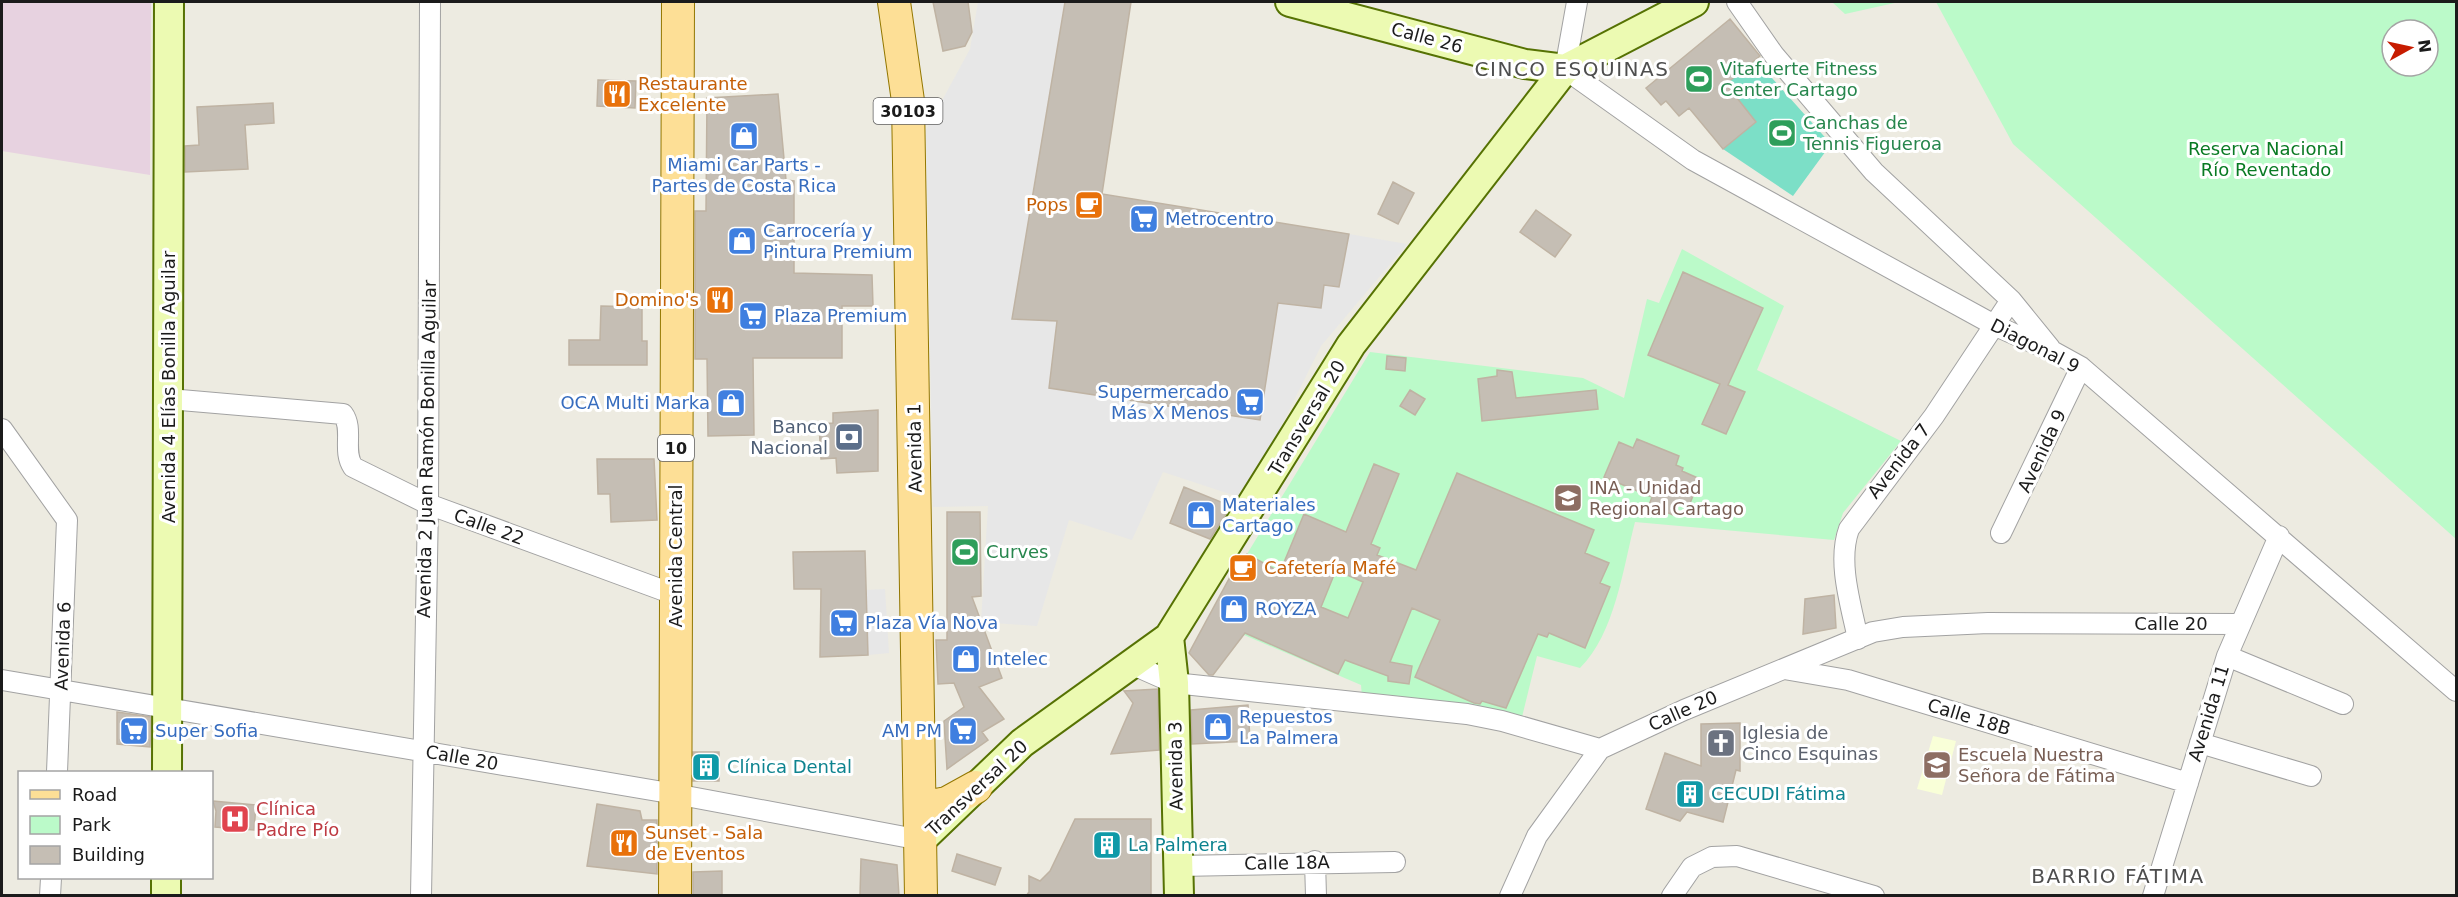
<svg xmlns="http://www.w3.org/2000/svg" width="2458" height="897" font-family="'DejaVu Sans',sans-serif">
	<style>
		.industrial { fill: #e7d2e0 }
		.education { fill: #f9ffd8 }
		.park { fill: #bbfac9; fill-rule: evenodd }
		.pitch { fill: #7cdfc7 }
		.parking { fill: #e7e7e7 }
		.building { fill: #c5beb4; stroke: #bfb3a3; stroke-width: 1.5; fill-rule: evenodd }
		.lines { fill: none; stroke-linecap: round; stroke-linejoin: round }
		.street-casing { stroke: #a2a2a2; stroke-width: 22 }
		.secondary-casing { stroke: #567203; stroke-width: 32 }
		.primary-casing { stroke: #937700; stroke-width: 34 }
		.street { stroke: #fff; stroke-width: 20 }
		.secondary { stroke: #ecfab2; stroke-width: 28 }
		.primary { stroke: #fddf96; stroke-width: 32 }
		.labels { text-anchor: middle; stroke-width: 6; stroke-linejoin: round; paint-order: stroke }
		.shield { fill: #fff; stroke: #5f5f5f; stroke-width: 1.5 }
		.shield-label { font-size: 16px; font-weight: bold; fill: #1b1b1b }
		.street-label { font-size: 18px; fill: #1b1b1b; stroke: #fff }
		.leisure-label { font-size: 18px; fill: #27864d; stroke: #fff; text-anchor: start }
		.food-label { font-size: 18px; fill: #c56008; stroke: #fff; text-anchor: start }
		.park-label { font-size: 18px; fill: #097a23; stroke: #fff }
		.shop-label { font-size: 18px; fill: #366cbe; stroke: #fff; text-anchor: start }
		.service-label { font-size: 18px; fill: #4e5e75; stroke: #fff; text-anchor: end }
		.education-label { font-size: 18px; fill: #785e54; stroke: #fff; text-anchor: start }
		.worship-label { font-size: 18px; fill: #5b616d; stroke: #fff; text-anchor: start }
		.culture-label { font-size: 18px; fill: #0d838f; stroke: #fff; text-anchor: start }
		.health-label { font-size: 18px; fill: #be3a42; stroke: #fff; text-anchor: start }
		.neighbourhood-label { font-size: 20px; letter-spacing: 1.5px; fill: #4e4e4e; stroke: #fff }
	</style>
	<rect width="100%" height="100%" fill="#edebe1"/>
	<path class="industrial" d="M2 2H151L150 175 2 151Z"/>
	<path class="education" d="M1933 736 1956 741 1942 795 1917 789Z"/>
	<path class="park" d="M1832 2H1899L1845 14Z
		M1936 2H2456V539L2013 144ZM2392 30H2428V66H2392Z
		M1682 249 1784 306 1757 370 1901 441 1843 513 1834 540 1635 522C1623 568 1615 634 1580 668L1537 656 1522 717C1469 703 1417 698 1362 697L1361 685 1244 635 1273 569 1247 554 1370 352 1583 378 1624 398 1647 299 1659 303Z"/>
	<path class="pitch" d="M1756 60 1831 144 1793 196 1723 149 1754 123 1726 84Z"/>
	<path class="parking" d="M978 2H1065L1012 319 1057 321 1260 420 1278 303 1321 308 1324 285 1339 286 1349 234 1407 244 1321 346 1245 499 1163 472 1132 540 1069 520 1037 626 981 622 988 506 933 507 926 130 970 49Z
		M885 589 889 653 868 655 865 590Z"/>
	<path class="building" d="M933 2H968L972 32 965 46 943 51Z
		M1065 2H1131L1102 194 1349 234 1339 287 1324 285 1321 308 1278 303 1260 420 1049 388 1057 321 1012 319Z
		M1730 19 1760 56 1726 84 1756 122 1723 149 1689 108 1679 116 1666 101 1661 105 1646 88Z
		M598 80 636 81 635 108 597 106Z
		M778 94 786 180 794 181V273L872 275 873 306H842V358H753L754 435 708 436 707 359H695V211H706L707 98Z
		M273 103 274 123 245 125 248 169 185 172V146L199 145 197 107Z
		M1393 182 1414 193 1398 224 1378 214Z
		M1536 210 1571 235 1555 257 1520 232Z
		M1683 272 1763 308 1728 385 1745 392 1726 434 1702 424 1720 384 1648 355Z
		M601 306 642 307V341H647V365H569V340H600Z
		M1387 356 1406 358 1405 371 1386 369Z
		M1497 370 1512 372 1516 398 1596 390 1598 409 1482 421 1478 379 1497 376Z
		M1410 390 1425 399 1415 415 1400 406Z
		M878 410V471L837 473 836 458 821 459 819 424 833 423V413Z
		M1637 439 1679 456 1676 465 1683 468 1682 471 1700 479 1688 508 1677 503 1673 515 1649 505 1652 497 1604 477 1619 442 1633 448Z
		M597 459H654L657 520 611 522 610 494H598Z
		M1374 464 1399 474 1371 544 1380 548 1377 555 1416 570 1457 473 1594 530 1585 553 1609 563 1600 583 1610 587 1585 648 1549 633 1547 637 1538 634 1506 708 1482 701 1480 704 1474 703 1415 677 1440 620 1412 608 1390 662 1412 666 1409 684 1388 681V676L1345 660 1338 674 1245 633 1213 675H1209L1189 653 1230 577 1247 554 1280 572 1304 514 1346 532ZM1336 570 1363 582 1348 618 1321 607Z
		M1184 487 1231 506 1210 539 1170 523Z
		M947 512H980L981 596 972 597 1002 678 979 687 1004 719 982 732 988 740 947 769 944 721 964 707 954 683 938 684 936 640H947Z
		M865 551 868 655 820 657 821 589H794L793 552Z
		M1834 595 1836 628 1803 634 1805 599Z
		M1158 689 1159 750 1111 754 1133 703 1124 691Z
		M1248 705 1250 741 1192 744 1191 710Z
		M117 712 151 717 150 747 117 744Z
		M1740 723V771L1736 770 1723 822 1687 812 1680 821 1646 809 1665 753 1701 766V724Z
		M693 752H719V781H693Z
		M213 801 256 805 254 830 215 827 216 811Z
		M597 804 640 811 642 820H657V874L587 866Z
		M1075 819H1151V896H1026L1029 892V876L1040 881 1050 871Z
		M957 854 1001 868 995 885 952 871Z
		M861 859 897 865 899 896H860Z
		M722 871V896H693V872Z"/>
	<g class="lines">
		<g class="street-casing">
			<path id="street" d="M1577 2 1565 69 1693 160 1996 326 2052 351 2081 367 2456 691
				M1737 2 1774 55 1874 172 2011 300 2050 348
				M169 399 343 414C354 429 342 451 353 467L428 504 676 595
				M2 429 67 520 57 772
				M2001 533 2081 367
				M1858 639C1851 605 1837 562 1849 529L1934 416 2011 300
				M2227 656 2343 704
				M1131 664 1174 683 1467 714 1502 721 1600 749 1684 710 1873 632 1903 627 1988 623 2238 624
				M1784 669 1848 680 2188 783
				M2 680 675 794 921 840
				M2200 743 2311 776
				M1315 861 1316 896
				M1179 866 1395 862
				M50 896 51 878
				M421 896 428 504 430 2
				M1510 896 1537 836 1600 749
				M1672 896 1692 867 1712 857 1737 856 1874 896
				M2153 896 2227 656 2279 536"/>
		</g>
		<g class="secondary-casing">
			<path id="secondary" d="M1290 2 1525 64 1565 69
				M1169 637 1174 683 1179 896
				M167 772 169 2
				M921 840 1022 743 1169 637 1351 345 1565 69 1694 2
				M166 896V878"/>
		</g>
		<g class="primary-casing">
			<path id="primary" d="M894 2 908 101 921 896
				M920 808 947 803 976 787
				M675 896 678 2"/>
		</g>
		<use href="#street" class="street"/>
		<use href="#secondary" class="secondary"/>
		<use href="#primary" class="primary"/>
	</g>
	<defs>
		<g id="stadium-square" transform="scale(1.5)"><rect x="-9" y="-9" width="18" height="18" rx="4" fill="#2e9e5b" stroke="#fff"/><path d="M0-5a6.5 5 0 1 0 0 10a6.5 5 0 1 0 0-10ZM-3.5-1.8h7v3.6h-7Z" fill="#fff"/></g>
		<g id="restaurant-square" transform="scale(1.5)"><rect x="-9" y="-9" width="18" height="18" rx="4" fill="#e8710a" stroke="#fff"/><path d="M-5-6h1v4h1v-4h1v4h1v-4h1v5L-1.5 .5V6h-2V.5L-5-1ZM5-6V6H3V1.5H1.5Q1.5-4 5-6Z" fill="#fff"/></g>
		<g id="shop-square" transform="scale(1.5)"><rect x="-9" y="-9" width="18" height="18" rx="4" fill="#3f7fe0" stroke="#fff"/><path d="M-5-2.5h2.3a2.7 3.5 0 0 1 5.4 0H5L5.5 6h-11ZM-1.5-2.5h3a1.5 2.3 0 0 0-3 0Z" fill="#fff"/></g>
		<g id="cafe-square" transform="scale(1.5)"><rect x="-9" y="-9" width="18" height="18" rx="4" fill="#e8710a" stroke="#fff"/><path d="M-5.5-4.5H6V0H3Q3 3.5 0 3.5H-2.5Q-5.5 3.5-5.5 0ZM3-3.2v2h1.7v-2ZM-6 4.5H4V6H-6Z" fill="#fff"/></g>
		<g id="supermarket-square" transform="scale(1.5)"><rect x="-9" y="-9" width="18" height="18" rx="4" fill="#3f7fe0" stroke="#fff"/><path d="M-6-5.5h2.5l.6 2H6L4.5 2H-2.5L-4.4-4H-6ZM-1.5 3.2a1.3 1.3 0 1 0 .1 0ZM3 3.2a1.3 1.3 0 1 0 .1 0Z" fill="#fff"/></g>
		<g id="bank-square" transform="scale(1.5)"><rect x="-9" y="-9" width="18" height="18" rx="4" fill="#5c6f8a" stroke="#fff"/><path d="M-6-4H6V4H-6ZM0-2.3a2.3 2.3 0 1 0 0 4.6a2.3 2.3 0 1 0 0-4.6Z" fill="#fff"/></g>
		<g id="university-square" transform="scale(1.5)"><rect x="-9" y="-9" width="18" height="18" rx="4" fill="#8d6e63" stroke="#fff"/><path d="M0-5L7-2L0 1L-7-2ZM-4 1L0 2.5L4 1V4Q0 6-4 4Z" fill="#fff"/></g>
		<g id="church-square" transform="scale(1.5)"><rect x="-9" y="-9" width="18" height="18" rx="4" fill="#6b7280" stroke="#fff"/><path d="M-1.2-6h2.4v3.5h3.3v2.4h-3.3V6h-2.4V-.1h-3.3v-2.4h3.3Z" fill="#fff"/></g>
		<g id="school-square" transform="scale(1.5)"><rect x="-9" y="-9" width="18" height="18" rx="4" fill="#8d6e63" stroke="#fff"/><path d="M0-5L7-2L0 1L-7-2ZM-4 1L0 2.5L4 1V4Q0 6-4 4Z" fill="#fff"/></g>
		<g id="building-square" transform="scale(1.5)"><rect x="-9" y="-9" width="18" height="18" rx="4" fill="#0f9aa8" stroke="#fff"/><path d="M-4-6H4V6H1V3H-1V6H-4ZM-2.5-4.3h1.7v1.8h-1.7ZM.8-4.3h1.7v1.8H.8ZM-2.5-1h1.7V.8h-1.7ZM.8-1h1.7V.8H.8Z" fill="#fff"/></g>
		<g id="hospital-square" transform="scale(1.5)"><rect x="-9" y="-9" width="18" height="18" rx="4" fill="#e0444e" stroke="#fff"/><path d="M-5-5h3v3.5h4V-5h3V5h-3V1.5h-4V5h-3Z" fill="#fff"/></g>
	</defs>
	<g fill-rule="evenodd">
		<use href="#stadium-square" x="1699" y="79"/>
		<use href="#restaurant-square" x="617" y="94"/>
		<use href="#stadium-square" x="1782" y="133"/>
		<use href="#shop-square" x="744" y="136"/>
		<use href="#cafe-square" x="1089" y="205"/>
		<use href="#supermarket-square" x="1144" y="219"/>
		<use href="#shop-square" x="742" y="241"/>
		<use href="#restaurant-square" x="720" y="300"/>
		<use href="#supermarket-square" x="753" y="316"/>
		<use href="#supermarket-square" x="1250" y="402"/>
		<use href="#shop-square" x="731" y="403"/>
		<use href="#bank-square" x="849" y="437"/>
		<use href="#university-square" x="1568" y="498"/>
		<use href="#shop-square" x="1201" y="515"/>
		<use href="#stadium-square" x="965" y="552"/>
		<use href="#cafe-square" x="1243" y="568"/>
		<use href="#shop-square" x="1234" y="609"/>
		<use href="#supermarket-square" x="844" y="623"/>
		<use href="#shop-square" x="966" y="659"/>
		<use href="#shop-square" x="1218" y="727"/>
		<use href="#supermarket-square" x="134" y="731"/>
		<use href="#supermarket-square" x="963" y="731"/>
		<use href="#church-square" x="1721" y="743"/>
		<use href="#school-square" x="1937" y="765"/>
		<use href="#building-square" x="706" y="767"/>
		<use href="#building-square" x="1690" y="794"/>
		<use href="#hospital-square" x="235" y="819"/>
		<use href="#restaurant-square" x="624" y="843"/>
		<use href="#building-square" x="1107" y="845"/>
	</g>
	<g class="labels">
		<g class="shield">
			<rect x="873.5" y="98" width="69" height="26" rx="4.5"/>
			<rect x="658" y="435" width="36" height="26" rx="4.5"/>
		</g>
		<g class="shield-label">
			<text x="908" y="117">30103</text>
			<text x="676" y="454">10</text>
		</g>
		<g class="street-label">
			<text transform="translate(1427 38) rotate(15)" y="6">Calle 26</text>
			<text transform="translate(2035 346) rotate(27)" y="6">Diagonal 9</text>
			<text transform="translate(169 387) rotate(-90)" y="6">Avenida 4 Elías Bonilla Aguilar</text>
			<text transform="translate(1307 418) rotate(-59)" y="6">Transversal 20</text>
			<text transform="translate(915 448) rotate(-91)" y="6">Avenida 1</text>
			<text transform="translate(427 449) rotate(-89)" y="6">Avenida 2 Juan Ramón Bonilla Aguilar</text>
			<text transform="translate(2042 451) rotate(-65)" y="6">Avenida 9</text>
			<text transform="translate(1899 461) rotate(-52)" y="6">Avenida 7</text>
			<text transform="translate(489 527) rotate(20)" y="6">Calle 22</text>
			<text transform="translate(676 556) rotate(-90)" y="6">Avenida Central</text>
			<text x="2171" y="630">Calle 20</text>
			<text transform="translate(63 646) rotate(-88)" y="6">Avenida 6</text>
			<text transform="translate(1683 711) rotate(-24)" y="6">Calle 20</text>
			<text transform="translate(2209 713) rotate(-73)" y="6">Avenida 11</text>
			<text transform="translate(1969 717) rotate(17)" y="6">Calle 18B</text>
			<text transform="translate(462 758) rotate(10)" y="6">Calle 20</text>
			<text transform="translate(1176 766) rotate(-91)" y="6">Avenida 3</text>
			<text transform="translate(977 788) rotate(-43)" y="6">Transversal 20</text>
			<text transform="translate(1287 863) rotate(-1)" y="6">Calle 18A</text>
		</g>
		<g class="leisure-label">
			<text x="1720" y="75">Vitafuerte Fitness<tspan x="1720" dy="21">Center Cartago</tspan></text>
			<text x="1803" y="129">Canchas de<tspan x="1803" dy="21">Tennis Figueroa</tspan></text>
			<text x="986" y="558">Curves</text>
		</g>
		<g class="food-label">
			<text x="638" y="90">Restaurante<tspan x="638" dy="21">Excelente</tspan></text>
			<text x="1068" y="211" text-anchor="end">Pops</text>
			<text x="699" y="306" text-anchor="end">Domino's</text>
			<text x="1264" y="574">Cafetería Mafé</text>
			<text x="645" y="839">Sunset - Sala<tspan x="645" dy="21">de Eventos</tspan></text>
		</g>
		<g class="park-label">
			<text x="2266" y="155">Reserva Nacional<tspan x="2266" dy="21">Río Reventado</tspan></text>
		</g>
		<g class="shop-label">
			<text x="744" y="171" text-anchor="middle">Miami Car Parts -<tspan x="744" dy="21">Partes de Costa Rica</tspan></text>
			<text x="1165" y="225">Metrocentro</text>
			<text x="763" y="237">Carrocería y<tspan x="763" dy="21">Pintura Premium</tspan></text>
			<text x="774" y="322">Plaza Premium</text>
			<text x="1229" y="398" text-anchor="end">Supermercado<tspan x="1229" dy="21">Más X Menos</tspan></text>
			<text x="710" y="409" text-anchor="end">OCA Multi Marka</text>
			<text x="1222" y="511">Materiales<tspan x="1222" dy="21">Cartago</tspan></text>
			<text x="1255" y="615">ROYZA</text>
			<text x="865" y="629">Plaza Vía Nova</text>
			<text x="987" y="665">Intelec</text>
			<text x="1239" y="723">Repuestos<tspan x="1239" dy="21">La Palmera</tspan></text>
			<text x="155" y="737">Super Sofia</text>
			<text x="942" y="737" text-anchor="end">AM PM</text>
		</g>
		<g class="service-label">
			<text x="828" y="433">Banco<tspan x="828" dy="21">Nacional</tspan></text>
		</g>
		<g class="education-label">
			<text x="1589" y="494">INA - Unidad<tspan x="1589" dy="21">Regional Cartago</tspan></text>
			<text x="1958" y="761">Escuela Nuestra<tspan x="1958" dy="21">Señora de Fátima</tspan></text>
		</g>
		<g class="worship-label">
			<text x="1742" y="739">Iglesia de<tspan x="1742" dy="21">Cinco Esquinas</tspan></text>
		</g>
		<g class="culture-label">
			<text x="727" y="773">Clínica Dental</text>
			<text x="1711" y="800">CECUDI Fátima</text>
			<text x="1128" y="851">La Palmera</text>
		</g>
		<g class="health-label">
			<text x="256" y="815">Clínica<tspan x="256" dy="21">Padre Pío</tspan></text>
		</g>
		<g class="neighbourhood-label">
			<text x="1572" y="76">CINCO ESQUINAS</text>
			<text x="2118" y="883">BARRIO FÁTIMA</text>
		</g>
	</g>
	<rect width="2458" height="897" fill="none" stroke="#1b1b1b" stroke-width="6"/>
	<rect x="18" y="771" width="195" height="108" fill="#ffffff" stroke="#a4a4a4" stroke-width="1.5"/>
	<rect x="30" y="790" width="30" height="9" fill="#fddf96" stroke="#a4a4a4" stroke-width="1.5"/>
	<text x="72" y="801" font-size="18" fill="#1b1b1b">Road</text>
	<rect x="30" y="816" width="30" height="18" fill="#bbfac9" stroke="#a4a4a4" stroke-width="1.5"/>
	<text x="72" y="831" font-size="18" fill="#1b1b1b">Park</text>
	<rect x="30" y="846" width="30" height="18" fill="#c5beb4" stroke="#a4a4a4" stroke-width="1.5"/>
	<text x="72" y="861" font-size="18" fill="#1b1b1b">Building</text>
	<g transform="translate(2410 48) rotate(82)"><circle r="28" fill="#ffffff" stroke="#a4a4a4" stroke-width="1.5"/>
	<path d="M0-4.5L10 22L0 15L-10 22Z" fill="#c71c00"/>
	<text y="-9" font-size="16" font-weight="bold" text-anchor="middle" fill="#1b1b1b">N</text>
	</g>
</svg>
